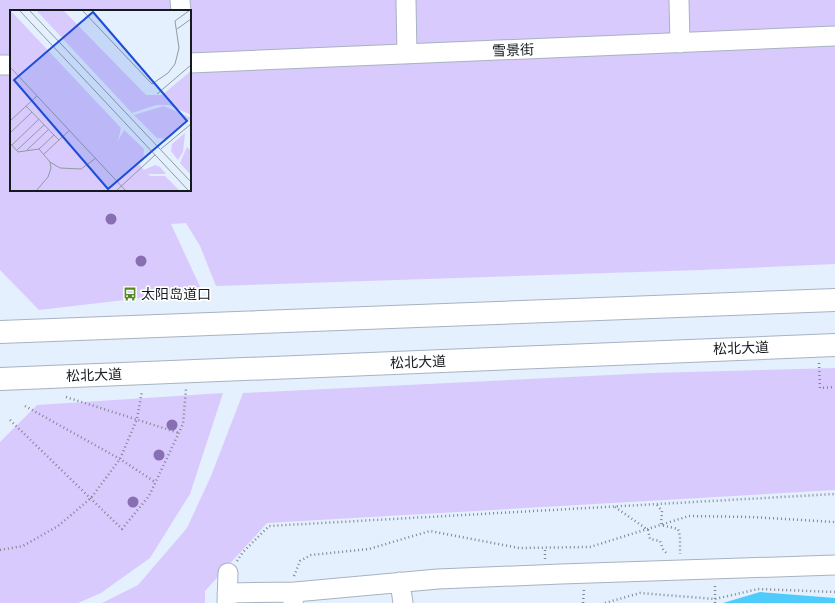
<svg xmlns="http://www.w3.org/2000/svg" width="835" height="603" font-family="Jost,'Noto Sans SC',sans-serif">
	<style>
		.green { fill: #d9cafe; fill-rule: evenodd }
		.building { fill: #4dcbfb }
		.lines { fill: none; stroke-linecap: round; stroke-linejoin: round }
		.minor-casing { stroke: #a7b3c0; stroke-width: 21 }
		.highway-casing { stroke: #a7b3c0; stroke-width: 24 }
		.path { stroke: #7e8790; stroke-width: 2.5; stroke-dasharray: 1 3; stroke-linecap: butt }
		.minor { stroke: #fff; stroke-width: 19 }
		.highway { stroke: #fff; stroke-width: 22 }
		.tree { fill: #886fb1 }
		.labels { text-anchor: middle; stroke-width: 3.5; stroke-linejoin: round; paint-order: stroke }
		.street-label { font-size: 14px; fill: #151a1e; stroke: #fff }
		.poi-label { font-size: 14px; fill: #151a1e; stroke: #fff; text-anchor: start }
		.inset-road { fill: none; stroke: #919aa4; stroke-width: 1 }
		.view { fill: #1d4ed8; fill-opacity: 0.15; stroke: #1d4ed8; stroke-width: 2 }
		.inset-edge { fill: none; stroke: #151a1e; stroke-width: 2 }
	</style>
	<rect width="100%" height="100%" fill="#e4f0fe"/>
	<path class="green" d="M0 0H835V264L700 270 216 286 200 246 186 223 171 224 202 291 39 310 0 270ZM11 11H190V190H11Z
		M835 368V490L267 523 205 591V603H102L138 585 187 528 211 476 243 393 651 373Z
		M223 393 190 494 150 558 101 593 78 603H0V442L37 405Z"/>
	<path class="building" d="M760 592 835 598V603H723Z"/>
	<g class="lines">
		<g class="minor-casing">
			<path id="minor" d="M180 0 181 11
				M406 0 407 54
				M679 0 680 43
				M190 63 835 36
				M0 65H11
				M400 582 403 603
				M227 593 295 592
				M227 603 228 573
				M293 603 295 592 438 579 561 574 835 565"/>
		</g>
		<g class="highway-casing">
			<path id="highway" d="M0 332 835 300
				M0 379 835 345"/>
		</g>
		<path class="path" d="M819 363 820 388 834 387
			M66 397 179 433
			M25 406 120 459 155 482
			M10 420 122 529 149 496 183 424 186 389
			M657 505 662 511 661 525 678 529 680 536V554
			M615 507 648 530 650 539 660 541 663 549 668 555
			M0 550 23 546 58 526 91 498 120 459 137 419 142 391
			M545 559V548
			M237 561 243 552 269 526 835 494
			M294 576 300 561 311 555 369 549 430 531 519 548 590 547 689 516 751 517 835 522
			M583 603 584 589
			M605 603 640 593 715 599 758 589 835 592
			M715 603V585"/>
		<use href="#minor" class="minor"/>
		<use href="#highway" class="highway"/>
	</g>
	<g class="tree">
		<circle cx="111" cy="219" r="5.5"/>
		<circle cx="141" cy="261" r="5.5"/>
		<circle cx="172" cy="425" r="5.5"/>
		<circle cx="159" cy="455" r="5.5"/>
		<circle cx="133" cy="502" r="5.5"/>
	</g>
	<defs>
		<g id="bus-bare" transform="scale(1.08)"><path d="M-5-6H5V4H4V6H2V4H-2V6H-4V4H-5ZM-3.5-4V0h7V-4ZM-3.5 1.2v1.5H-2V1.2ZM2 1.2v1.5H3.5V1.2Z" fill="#548920" stroke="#fff" stroke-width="2.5" paint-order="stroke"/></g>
	</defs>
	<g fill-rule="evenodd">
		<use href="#bus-bare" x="130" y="294"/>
	</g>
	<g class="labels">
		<g class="street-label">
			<text transform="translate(513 50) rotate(-2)" y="5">雪景街</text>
			<text transform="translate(741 348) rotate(-2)" y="5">松北大道</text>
			<text transform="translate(418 362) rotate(-2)" y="5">松北大道</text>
			<text transform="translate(94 375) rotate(-2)" y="5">松北大道</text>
		</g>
		<g class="poi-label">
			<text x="141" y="299">太阳岛道口</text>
		</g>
	</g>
	<g transform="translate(10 10)">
		<rect width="181" height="181" fill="#e4f0fe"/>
		<path d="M0 0 111 118 108 131 114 120 134 139 133 150 129 154 134 160 145 155 150 157 156 164H138L140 166H155L170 181H0ZM26 0H53L136 85H152L181 61V105L159 95H146L122 103ZM154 96 181 108 158 129 147 128 124 105ZM175 123 173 142 168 150 161 141 162 134ZM177 137 181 141V165L170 153Z" fill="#d9cafe"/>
		<path class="inset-road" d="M9 0 179 181M19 0 181 172M72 0 142 74 158 63 165 54 169 38 165 11 180 0M167 19 181 9M0 57 116 181M147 84 181 55M16 96 44 125M0 111 27 86M0 123 22 102M0 133 8 142 29 139M2 135 29 109M151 139 181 114M7 140 34 115M17 140 39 119M34 144 49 130M40 152 50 158 71 159 86 148M26 181 38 167 41 158 40 152 29 139 44 125 49 130 60 120M106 181 145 145"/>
		<path class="view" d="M83 2 177 111 98 179 4 70Z"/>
		<rect width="181" height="181" class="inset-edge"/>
	</g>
</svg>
